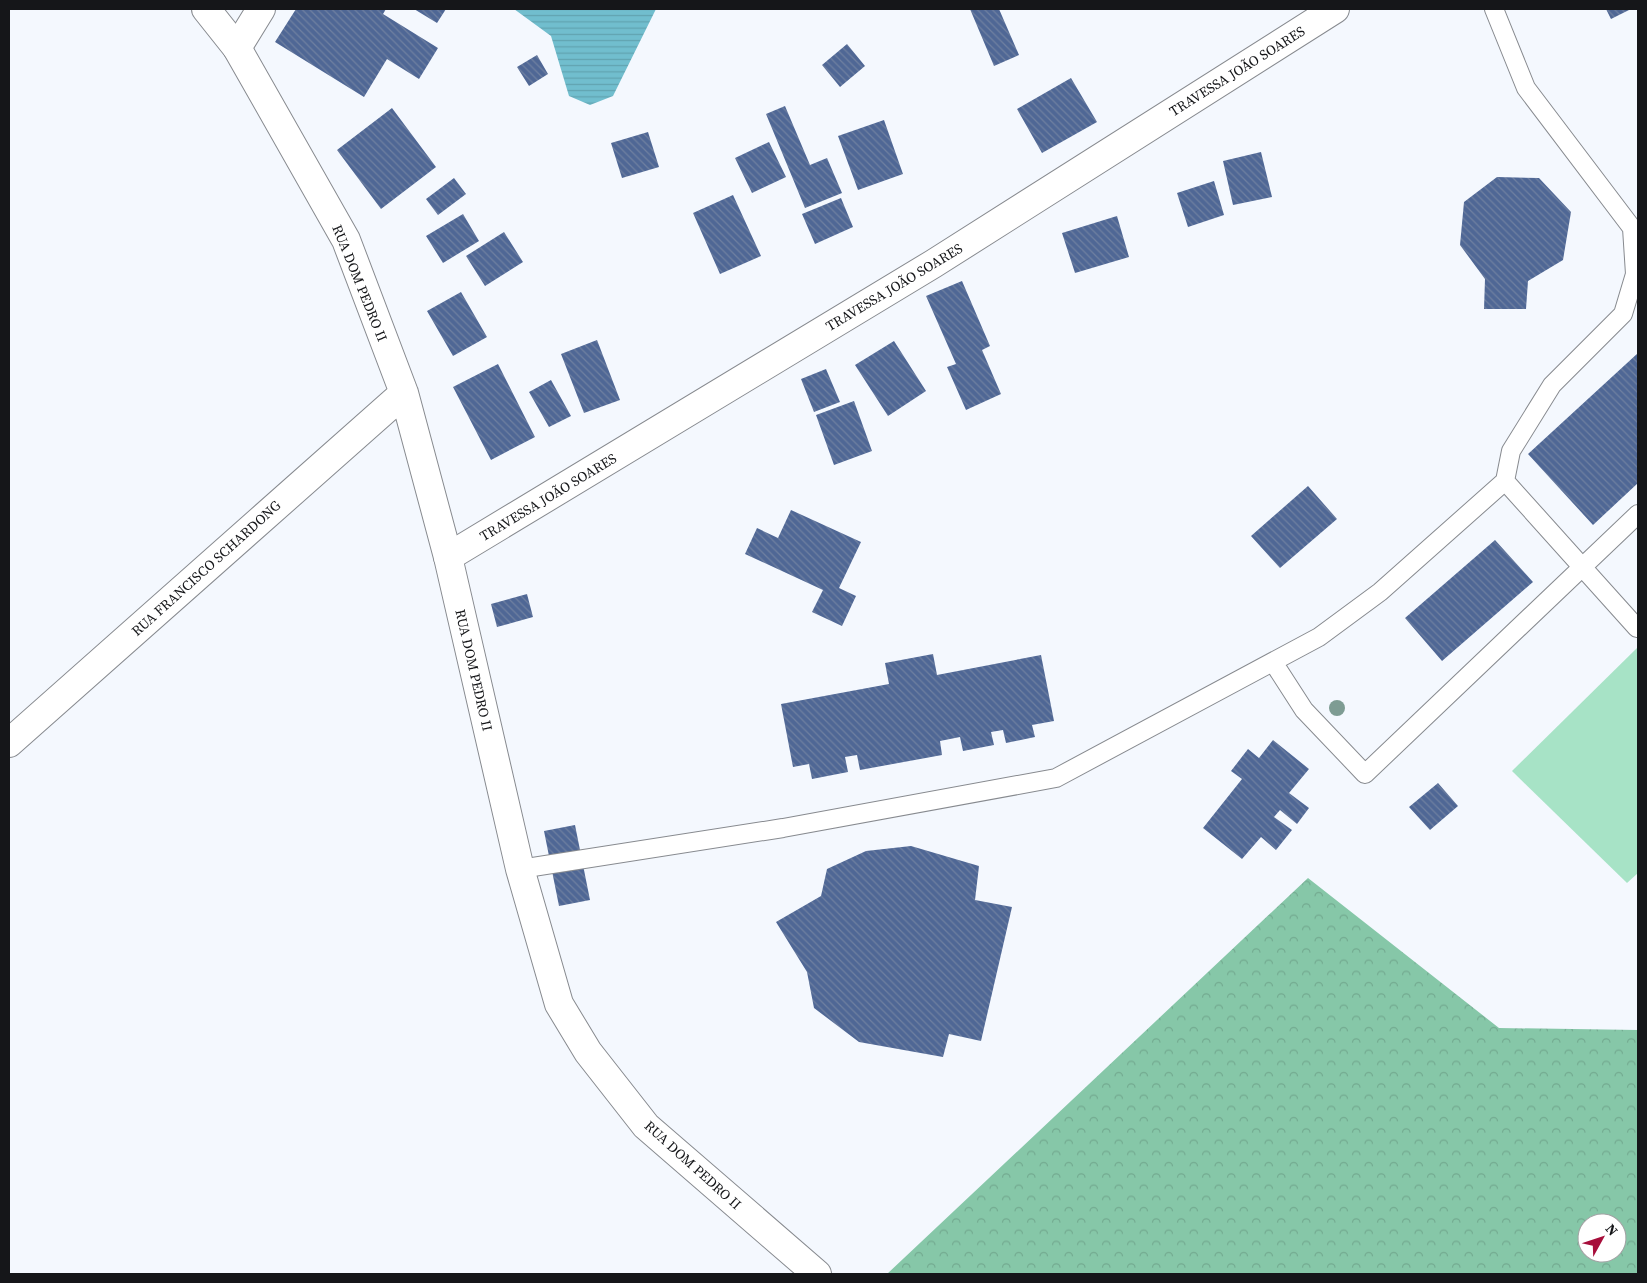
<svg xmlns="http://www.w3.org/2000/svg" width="1647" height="1283" font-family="'Source Serif 4',serif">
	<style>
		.forest { fill: url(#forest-crowns); fill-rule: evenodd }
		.green { fill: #a7e3c6 }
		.water { fill: url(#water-rules) }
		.building { fill: url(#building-back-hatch) }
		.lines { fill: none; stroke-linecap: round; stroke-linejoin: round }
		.service-casing { stroke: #878a8f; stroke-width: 20 }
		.minor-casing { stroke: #878a8f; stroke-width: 30 }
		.tertiary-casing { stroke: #878a8f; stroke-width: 30 }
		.service { stroke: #fff; stroke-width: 18 }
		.minor { stroke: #fff; stroke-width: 28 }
		.tertiary { stroke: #fff; stroke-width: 28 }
		.tree { fill: #7e9c93 }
		.labels { text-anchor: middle; stroke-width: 4; stroke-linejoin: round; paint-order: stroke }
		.street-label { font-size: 14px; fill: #151619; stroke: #fff }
	</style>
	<defs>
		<pattern id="forest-crowns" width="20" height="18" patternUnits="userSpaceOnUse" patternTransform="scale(1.25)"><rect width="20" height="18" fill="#86c7a8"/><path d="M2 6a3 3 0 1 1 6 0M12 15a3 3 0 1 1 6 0" fill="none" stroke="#73aa90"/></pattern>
		<pattern id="water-rules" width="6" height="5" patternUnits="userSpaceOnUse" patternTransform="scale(1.25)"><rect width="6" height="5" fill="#71bece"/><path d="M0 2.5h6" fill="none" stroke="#61a3b0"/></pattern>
		<pattern id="building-back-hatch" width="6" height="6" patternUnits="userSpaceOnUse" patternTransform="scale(1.25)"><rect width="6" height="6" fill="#4f6795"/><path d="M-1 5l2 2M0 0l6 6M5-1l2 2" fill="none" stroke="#6f80a0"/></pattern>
	</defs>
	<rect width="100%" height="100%" fill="#f4f8fe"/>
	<path class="forest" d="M1308 878 1499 1028 1638 1030V1274H887ZM1587 1223H1617V1253H1587Z"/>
	<path class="green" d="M1638 647V873L1627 883 1512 771Z"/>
	<path class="water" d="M514 9H656L613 96 590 105 569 96 551 36Z"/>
	<path class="building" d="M296 9H386L383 14 438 48 419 79 387 59 364 97 275 42Z
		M414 9H446L437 23Z
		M970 9H999L1019 55 994 66Z
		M1606 9H1631L1611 19Z
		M847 44 865 66 840 87 822 65Z
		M537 55 548 74 529 86 517 67Z
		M1071 78 1097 122 1042 153 1017 109Z
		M785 106 810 165 827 158 842 193 805 208 766 114Z
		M392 108 436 167 381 209 337 150Z
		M884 120 903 174 858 190 838 136Z
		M648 132 659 167 622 178 611 143Z
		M769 142 786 177 752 193 735 158Z
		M1261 152 1272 197 1233 205 1223 161Z
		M1497 177 1539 178 1571 212 1563 260 1528 281 1526 309H1484L1485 279 1460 245 1464 202Z
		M454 178 466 194 438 215 426 199Z
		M1214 181 1224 215 1188 227 1177 193Z
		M733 195 761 256 720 274 693 213Z
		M841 198 853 227 815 244 802 214Z
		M463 214 479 241 443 263 426 236Z
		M1117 216 1129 257 1075 273 1062 233Z
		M504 232 523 262 485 286 466 256Z
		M962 281 990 346 982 350 1001 394 966 410 947 367 956 364 926 296Z
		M461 292 487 337 453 356 427 311Z
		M597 340 620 400 584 413 561 354Z
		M894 341 926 391 888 416 855 365Z
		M1638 353V483L1593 525 1528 454Z
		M498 364 535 437 491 460 453 387Z
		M826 369 840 402 814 412 801 379Z
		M551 380 571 416 549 427 529 392Z
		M854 401 872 451 834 465 816 415Z
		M1308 486 1337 519 1280 568 1251 536Z
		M791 510 861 542 839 588 856 596 842 626 812 612 823 590 745 554 757 528 778 538Z
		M1495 540 1533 582 1442 661 1405 618Z
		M527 594 533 617 497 627 491 604Z
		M933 654 937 675 1041 655 1054 721 1032 725 1035 737 1006 743 1003 730 991 732 994 745 963 751 960 737 940 741 942 755 860 770 857 755 845 757 848 772 812 779 809 764 793 767 781 704 889 684 885 663Z
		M1273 740 1309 769 1289 793 1309 808 1297 824 1280 810 1274 817 1292 830 1276 850 1261 837 1242 859 1203 828 1242 779 1231 771 1248 749 1259 758Z
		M1438 783 1458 806 1430 830 1409 807Z
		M575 825 590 900 559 906 544 831Z
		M911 846 979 866 975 900 1012 907 981 1041 949 1034 943 1057 859 1042 814 1008 807 972 776 922 821 896 827 869 866 851Z"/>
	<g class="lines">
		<g class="service-casing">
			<path id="service" d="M1505 481 1637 628
				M1273 662 1304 710 1365 774 1638 514
				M520 869 783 828 1056 778 1319 637 1380 592 1505 481 1511 451 1552 385 1623 314 1635 274 1632 228 1526 88 1494 9"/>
		</g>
		<g class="minor-casing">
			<path id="minor" d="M237 48 261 9
				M448 557 933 264 1335 9"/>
		</g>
		<g class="tertiary-casing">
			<path id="tertiary" d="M206 9 237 48 346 240 404 393 448 557 520 869 559 1004 588 1052 646 1126 817 1274
				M9 743 404 393"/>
		</g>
		<use href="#service" class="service"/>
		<use href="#minor" class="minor"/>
		<use href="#tertiary" class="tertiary"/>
	</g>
	<circle class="tree" cx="1337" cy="708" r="8"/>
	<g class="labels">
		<g class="street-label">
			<text transform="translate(1237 71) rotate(-32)" y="5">TRAVESSA JOÃO SOARES</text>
			<text transform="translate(360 283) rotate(68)" y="5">RUA DOM PEDRO II</text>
			<text transform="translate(894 287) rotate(-31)" y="5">TRAVESSA JOÃO SOARES</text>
			<text transform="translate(548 497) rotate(-31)" y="5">TRAVESSA JOÃO SOARES</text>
			<text transform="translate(206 568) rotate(-42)" y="5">RUA FRANCISCO SCHARDONG</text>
			<text transform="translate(474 670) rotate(77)" y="5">RUA DOM PEDRO II</text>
			<text transform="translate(693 1165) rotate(42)" y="5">RUA DOM PEDRO II</text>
		</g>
	</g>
	<rect width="1647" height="1283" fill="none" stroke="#151619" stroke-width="20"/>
	<g transform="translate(1602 1238) rotate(50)"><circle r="24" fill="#ffffff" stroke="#a1a2a3"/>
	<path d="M0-4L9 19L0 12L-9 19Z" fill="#a70e3b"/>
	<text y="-8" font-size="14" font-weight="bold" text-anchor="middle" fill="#151619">N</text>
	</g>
</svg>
